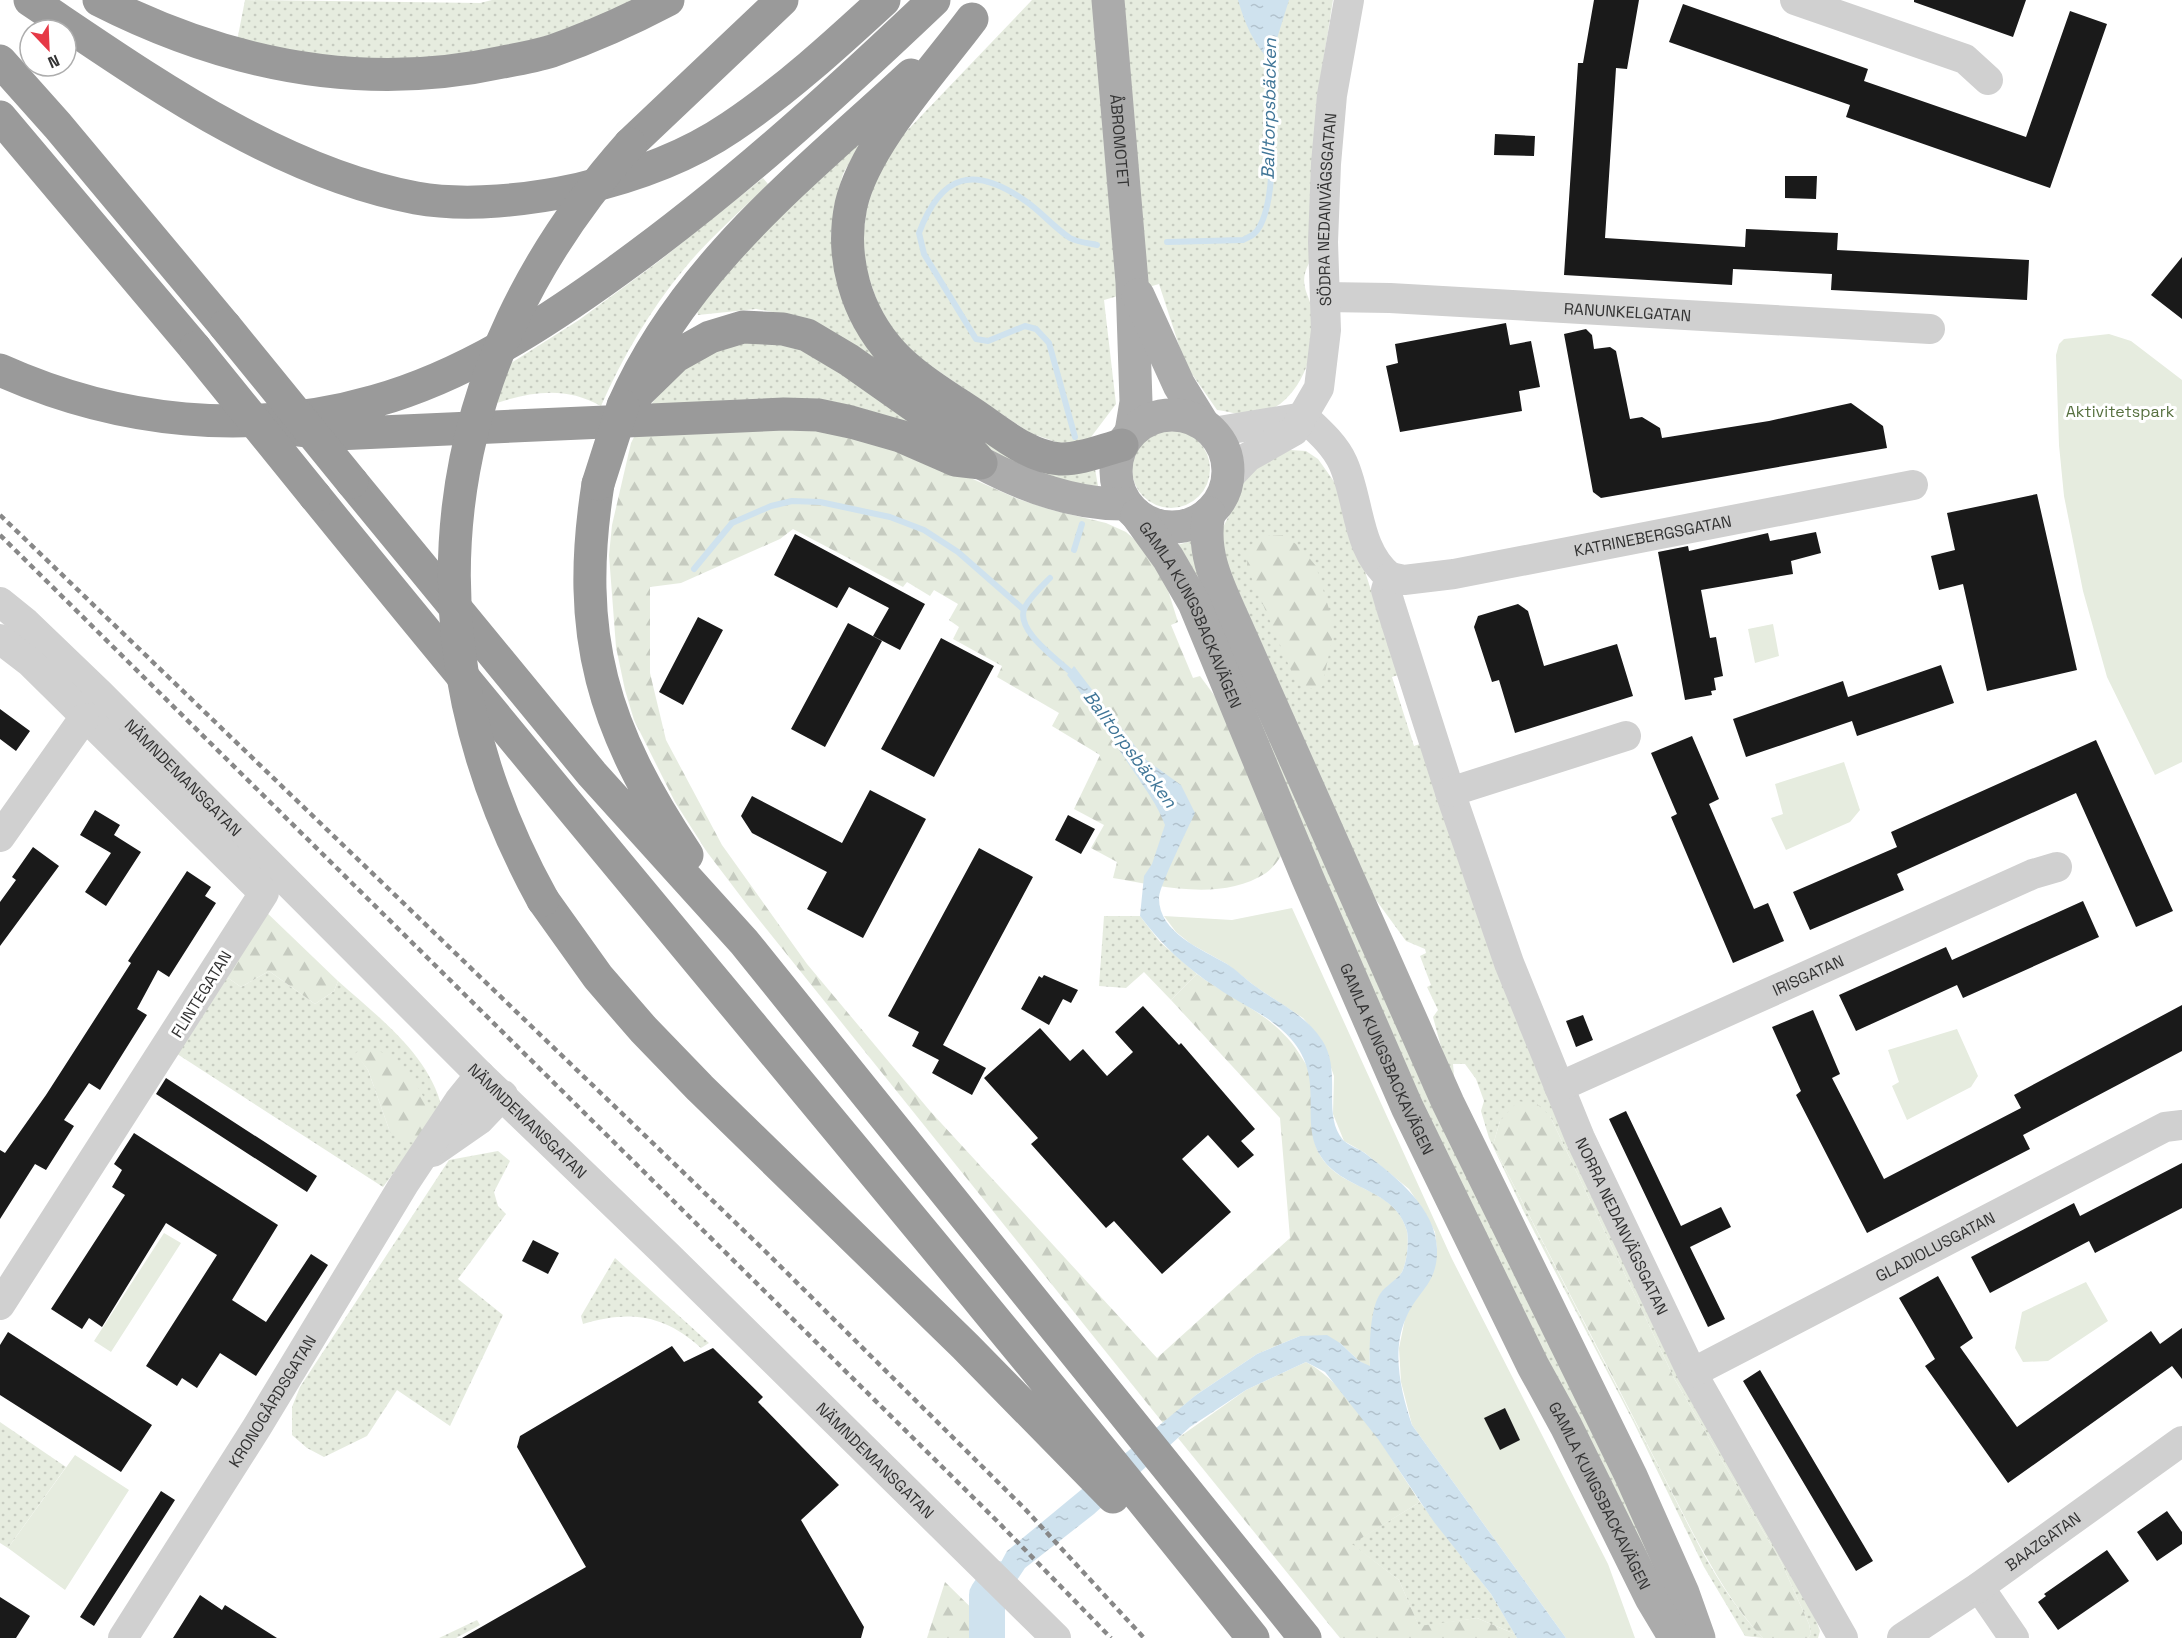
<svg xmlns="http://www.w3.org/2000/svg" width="2182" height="1638" font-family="'Space Grotesk',sans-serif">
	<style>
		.grass { fill: url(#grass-dots) }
		.forest { fill: url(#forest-firs) }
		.green { fill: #e6ecdf }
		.water { fill: url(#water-ripples) }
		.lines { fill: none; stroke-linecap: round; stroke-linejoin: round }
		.stream { stroke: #cfe2ee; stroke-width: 6 }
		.river { stroke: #cfe2ee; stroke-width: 36 }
		.building { fill: #1a1a1a }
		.minor { stroke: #d0d0d0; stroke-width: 30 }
		.major { stroke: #ababab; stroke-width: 33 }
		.highway { stroke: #9a9a9a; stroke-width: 33 }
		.rail { stroke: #888; stroke-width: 4.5; stroke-dasharray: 6 4.5; stroke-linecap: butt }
		.highway-bridge { stroke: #9a9a9a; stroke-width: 33 }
		.labels { text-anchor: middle; stroke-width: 6; stroke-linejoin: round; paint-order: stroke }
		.street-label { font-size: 16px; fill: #333; stroke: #fff }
		.park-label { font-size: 16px; fill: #56703f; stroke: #fff }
		.water-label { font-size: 18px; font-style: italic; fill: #3f7597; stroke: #fff }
	</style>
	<defs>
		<pattern id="grass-dots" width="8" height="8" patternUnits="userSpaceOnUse" patternTransform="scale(1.5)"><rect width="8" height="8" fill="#e6ecdf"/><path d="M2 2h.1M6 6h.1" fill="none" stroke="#c6cbc0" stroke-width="1.8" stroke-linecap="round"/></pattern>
		<pattern id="forest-firs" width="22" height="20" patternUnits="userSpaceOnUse" patternTransform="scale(1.5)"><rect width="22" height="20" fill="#e6ecdf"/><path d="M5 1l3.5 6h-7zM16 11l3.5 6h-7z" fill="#c6cbc0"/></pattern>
		<pattern id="water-ripples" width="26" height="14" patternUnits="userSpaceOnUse" patternTransform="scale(1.5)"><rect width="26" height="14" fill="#cfe2ee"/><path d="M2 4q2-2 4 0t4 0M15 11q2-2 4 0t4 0" fill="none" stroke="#b2c2cd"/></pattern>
	</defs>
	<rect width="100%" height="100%" fill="#fff"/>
	<path class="grass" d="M245 0 480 3 492 0H639L601 20 470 58 354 60 301 54 237 41Z
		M1032 0H1333L1317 100 1309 263C1296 288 1313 296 1314 320 1316 359 1295 412 1250 415 1239 415 1227 411 1217 410L1185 364 1159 284 1104 300 1116 404 1088 441 1059 443 1030 433 925 362 886 326 860 253 870 188 901 137Z
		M862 140 843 174 834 207 831 236 836 274 893 366 1095 469 1098 486 1062 482 1011 463 799 317 756 309 698 315 697 310 752 243Z
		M763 178 768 184C740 212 709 238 684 269 650 310 623 356 601 406 564 385 529 392 490 405L505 367 579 320 658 262Z
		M727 341 797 344 934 434 650 406 673 375Z
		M1132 469a39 39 0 1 1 78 0a39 39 0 1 1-78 0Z
		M1290 450 1306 451 1318 459 1338 487 1392 656 1405 673 1392 677 1414 746 1426 742 1432 778 1814 1615 1820 1631 1818 1638H1808L1811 1634 1809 1624 1781 1562 1674 1378 1550 1116 1500 1121 1493 1145C1547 1250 1600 1355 1655 1460 1687 1520 1715 1588 1763 1638L1745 1636 1704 1567 1634 1423 1524 1212 1489 1138 1481 1111 1484 1101 1476 1079 1465 1064H1453L1454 1077 1444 1058 1433 1017 1438 1010 1427 987 1431 985 1420 956 1426 953 1425 949 1406 941 1365 885 1223 556V527L1238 499 1246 473Z
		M1191 541 1504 1243 1689 1638 1459 1190 1174 546Z
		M1104 916H1140L1160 942 1197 974 1171 1000 1144 972 1126 988 1099 986Z
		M269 971 315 1004 334 991 338 981C377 1016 429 1054 442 1108L435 1119 356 1053 368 1070 390 1132 416 1143 383 1187 171 1050 221 973 241 987Z
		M498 1151 510 1161 494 1192 498 1206 506 1214 458 1279 503 1315 450 1426 397 1390 367 1436 324 1457 307 1448 292 1435V1407L300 1387 449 1160Z
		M615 1258 709 1343 701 1348C664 1314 629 1310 583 1324L581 1316Z
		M0 1422 66 1467 8 1548 0 1543Z
		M1420 1502 1491 1594 1515 1634 1477 1618 1419 1627 1399 1580 1351 1544Z
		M477 1620 480 1625 456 1638H439Z"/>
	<path class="forest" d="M823 428 939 464 1018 499 1052 510 1106 523 1126 532 1141 545 1167 587 1178 622 1171 625 1193 678 1200 676 1217 699 1281 856C1277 862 1272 869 1266 873 1221 902 1161 886 1113 878L1117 862 1091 848 1104 825 1074 809 1100 755 1052 726 1059 713 997 677 1002 666 953 639 959 627 949 620 958 604 934 590 930 596 907 582 903 587 793 529 780 539 681 583 650 587V673L666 740 722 845 807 964 930 1111 1157 1358 1290 1238 1280 1118 1171 1000 1197 974C1234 1001 1278 1016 1302 1058 1305 1063 1309 1068 1311 1074 1317 1100 1306 1131 1320 1155 1340 1191 1395 1186 1407 1231 1409 1242 1407 1262 1402 1272 1397 1281 1385 1286 1380 1295 1372 1307 1369 1351 1370 1367L1359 1361 1340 1343 1300 1336 1257 1354 1196 1395 1163 1423 748 906 707 852 675 802 634 720 625 690 616 647 609 555 612 525 631 443 637 431Z
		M1283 535 1299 546 1316 566 1332 619 1333 635 1322 687 1304 689 1295 680 1247 567 1248 547 1263 536Z
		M263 909 338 981 334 991 315 1004 269 971 241 987 221 973Z
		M370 1047C407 1061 418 1086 435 1119L416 1143 400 1141 390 1132 368 1070 355 1053Z
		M1518 1101 1537 1104 1550 1116 1674 1378 1781 1562 1809 1624 1811 1634 1808 1638H1763C1734 1608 1714 1571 1694 1535L1493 1145 1500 1121Z
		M1306 1362C1352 1386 1390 1459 1420 1502L1352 1544 1399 1580 1419 1626 1477 1618 1515 1634 1517 1638H1340L1178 1438 1246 1390Z
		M945 1582 1002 1638H927Z"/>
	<path class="green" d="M2109 334 2131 341 2182 380V762L2155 775 2107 677 2083 591 2064 496 2059 445 2056 355 2059 344 2064 339Z
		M1773 624 1779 656 1755 663 1748 629Z
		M1844 762 1860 810 1850 822 1786 850 1771 818 1783 814 1775 784Z
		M1292 908 1452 1259 1608 1564 1635 1638H1566L1412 1425 1401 1382 1399 1348 1405 1319 1437 1250 1435 1232 1423 1210 1409 1189 1365 1153 1344 1141 1333 1114 1334 1076 1321 1039 1303 1018 1256 987 1227 964 1191 944 1176 932 1164 916 1232 920Z
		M1957 1029 1978 1076 1971 1087 1907 1120 1892 1086 1899 1082 1888 1050Z
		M164 1233 181 1243 111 1352 94 1341Z
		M2086 1282 2108 1321 2048 1361 2023 1362 2015 1348 2022 1312Z
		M75 1455 129 1490 65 1590 8 1548Z"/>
	<path class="water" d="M1238 0H1289L1270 61C1253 43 1245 24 1238 0Z
		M1074 666 1145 759 1181 785 1195 813C1188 828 1160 885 1159 897 1158 933 1202 949 1227 964 1237 970 1245 979 1255 986 1279 1004 1305 1014 1322 1040 1343 1072 1321 1114 1343 1140 1349 1146 1360 1149 1366 1154 1396 1177 1436 1208 1437 1249 1438 1284 1418 1290 1406 1318 1391 1351 1401 1392 1412 1425L1566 1638H1517L1491 1594 1434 1522 1378 1439 1325 1372 1306 1362 1246 1390 1190 1427 1094 1514 1025 1568 987 1625 971 1618 1007 1551 1196 1395 1257 1354 1300 1336 1327 1335 1340 1343 1359 1361 1370 1366C1369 1348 1370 1309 1380 1294 1385 1286 1397 1280 1402 1272 1407 1262 1409 1242 1407 1231 1395 1187 1341 1191 1320 1155 1299 1120 1326 1079 1291 1039 1270 1015 1241 1005 1216 987 1186 968 1161 944 1140 916L1144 876 1152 864 1165 825C1157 804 1146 790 1134 772 1112 739 1091 706 1067 675Z"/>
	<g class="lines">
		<path class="stream" d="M1167 242 1243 240C1251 236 1256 234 1260 226 1280 189 1269 98 1270 54
			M1075 437 1049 343 1036 329 1025 326 988 341 976 339 924 254 919 233C941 174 973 165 1024 200 1041 211 1053 227 1070 238 1077 242 1088 243 1097 245
			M1074 550 1082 524
			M694 569 732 523 771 506 792 501 820 502 890 517 924 530 958 552 1023 609
			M1050 578C1041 587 1031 596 1025 607 1013 630 1060 661 1075 676"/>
		<path class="river" d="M987 1638V1595L998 1579"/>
	</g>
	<path class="building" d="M1594 0H1639L1627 69 1616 68 1605 238 1745 247 1746 229 1838 233 1837 250 2029 260 2027 300 1831 290 1832 274 1733 269 1732 285 1564 275 1578 63H1583Z
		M1914 0H2026L2013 37 1914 2Z
		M1683 4 1868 69 1864 81 2026 137 2070 11 2107 24 2050 188 1846 117 1850 105 1669 42Z
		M1495 134 1535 136 1534 156 1494 155Z
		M1785 176H1817L1816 199 1785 198Z
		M2182 257V319L2151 295Z
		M1506 323 1510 345 1531 341 1540 387 1519 391 1522 411 1400 432 1386 366 1398 363 1395 344Z
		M1586 329 1592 335 1594 349 1610 347 1616 351 1630 419 1642 417 1660 428 1662 438 1769 421 1851 403 1883 426 1887 448 1601 498 1593 492 1564 334Z
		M2037 494 2077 670 1987 691 1963 584 1939 590 1931 556 1955 550 1947 513Z
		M1816 532 1821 553 1791 561 1793 574 1701 590 1710 638 1716 637 1723 676 1714 678 1716 690 1711 691 1712 695 1685 700 1658 552 1688 546 1689 551 1768 533 1770 541Z
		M795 534 925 604 900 650 873 636 889 608 849 587 837 608 774 575Z
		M1518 604 1528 611 1544 666 1617 644 1633 696 1515 733 1499 680 1492 682 1474 627 1478 616Z
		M698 617 723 630 683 705 659 692Z
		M848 623 882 641 825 747 791 729Z
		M941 638 994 666 934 777 881 749Z
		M1941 665 1954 703 1857 736 1852 721 1746 757 1733 719 1843 681 1848 697Z
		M0 709 30 731 16 751 0 739Z
		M1692 736 1719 799 1709 804 1754 909 1768 903 1784 941 1733 963 1671 817 1677 814 1651 753Z
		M2096 740 2173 911 2136 927 2076 793 1897 874 1904 890 1810 930 1793 892 1897 847 1891 832Z
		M870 790 926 819 863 938 807 909 827 872 752 833 741 816 752 796 842 843Z
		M95 810 120 825 114 835 141 852 106 906 85 892 111 853 80 835Z
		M1068 815 1095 829 1081 854 1055 840Z
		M33 847 59 866 0 946V902L16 880 12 877Z
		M979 848 1033 877 943 1045 986 1068 972 1095 932 1073 939 1060 912 1046 919 1032 888 1016Z
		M187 871 211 887 205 896 216 903 169 977 158 970 137 1009 147 1015 100 1090 89 1083 64 1120 74 1126 46 1170 35 1164 0 1219V1150L5 1153 46 1095 131 963 128 961Z
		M2083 901 2099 937 1963 998 1957 985 1856 1031 1839 995 1946 947 1952 960Z
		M1044 975 1078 990 1071 1003 1063 999 1049 1025 1021 1009 1039 976 1042 978Z
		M2182 1005V1051L2023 1135 2030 1149 1867 1233 1796 1095 1801 1091 1772 1027 1813 1010 1840 1074 1832 1078 1884 1179 2021 1108 2014 1095Z
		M1143 1006 1179 1045 1181 1043 1255 1129 1241 1141 1254 1155 1238 1168 1208 1135 1182 1159 1231 1212 1162 1274 1114 1221 1106 1228 1031 1144 1038 1138 984 1078 1040 1028 1070 1061 1083 1049 1107 1076 1133 1052 1115 1032Z
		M1583 1015 1593 1040 1576 1047 1566 1021Z
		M166 1078 317 1176 307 1192 156 1094Z
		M1626 1111 1681 1226 1721 1207 1731 1227 1690 1247 1725 1319 1708 1327 1609 1119Z
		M134 1133 278 1225 232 1300 266 1322 311 1254 328 1265 256 1376 220 1353 197 1388 182 1378 177 1386 146 1366 217 1255 166 1223 102 1327 89 1318 82 1329 51 1309 125 1195 112 1187 122 1170 114 1164Z
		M2182 1163V1208L2095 1253 2089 1241 1990 1293 1971 1257 2074 1203 2080 1216Z
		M533 1240 559 1253 548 1274 522 1261Z
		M1938 1276 1973 1338 1960 1347 2017 1427 2151 1331 2160 1344 2182 1328V1379L2172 1366 2008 1483 1925 1366 1935 1359 1899 1298Z
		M8 1332 152 1425 121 1472 0 1395V1345Z
		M672 1346 684 1362 713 1348 763 1397 758 1402 839 1485 801 1520 864 1627 861 1638H462L586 1567 517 1447 520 1436Z
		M1760 1370 1873 1561 1856 1571 1743 1381Z
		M1505 1408 1520 1440 1500 1450 1484 1418Z
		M161 1491 175 1500 94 1626 80 1617Z
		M2167 1511 2182 1532V1544L2157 1561 2137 1532Z
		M2107 1550 2129 1581 2058 1630 2038 1602 2046 1596 2044 1594Z
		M200 1595 222 1610 225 1605 277 1638H173Z
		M0 1597 30 1616 16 1638H0Z"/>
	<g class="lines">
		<g class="minor">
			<path d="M1795 0 1965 59 1988 80"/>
			<path id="s1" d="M1325 297 1390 298 1930 329"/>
			<path id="s2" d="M1304 417C1319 431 1335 445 1343 463 1360 501 1356 550 1390 577L1386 590 1390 604 1450 792 1509 963 1580 1138 1692 1373 1843 1638"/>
			<path d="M1213 432 1304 417"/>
			<path id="s3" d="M1227 479 1248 457 1294 431 1319 388 1326 330 1323 242 1326 164 1332 95 1349 0"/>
			<path id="s4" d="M1390 577 1404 580 1454 574 1913 485"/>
			<path id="s5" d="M0 602 26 623 100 694 480 1075 667 1255 1056 1638"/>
			<path d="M0 639 31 663 264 893 0 1305"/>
			<path d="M1450 792 1626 736"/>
			<path d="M0 837 84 718"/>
			<path id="s6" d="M1559 1087 2033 874 2057 867"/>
			<path d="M433 1152 479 1120 503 1095"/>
			<path id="s7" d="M1692 1373 2165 1127 2182 1125"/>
			<path d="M1979 1587 2014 1638"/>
			<path id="s8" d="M123 1638 257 1427 404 1184 459 1101 480 1075"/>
			<path id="s9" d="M1902 1638 1979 1587 2182 1441"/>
		</g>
		<g class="major">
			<path id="s10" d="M1108 0 1132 282 1136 402 1131 432"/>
			<path d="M1138 295 1179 385 1203 424"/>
			<circle cx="1172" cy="471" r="56"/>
			<path d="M981 463C1026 487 1075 505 1126 504"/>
			<path d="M1209 513C1201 553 1218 585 1234 621L1448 1103 1631 1476 1683 1593 1699 1638"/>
			<path id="s11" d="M1137 515 1168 558 1194 603 1308 879 1407 1107 1533 1366 1566 1426 1651 1598 1675 1638"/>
		</g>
		<path class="highway" d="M30 0C145 77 276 172 416 198 467 207 529 200 579 189 631 177 687 157 731 127 786 90 835 45 884 0
			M99 0C227 65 361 93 503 62 519 59 536 56 552 51 592 37 630 20 668 0
			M972 19C934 70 865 144 851 205 840 258 856 313 892 353 915 378 948 397 976 416 1001 433 1029 457 1060 459 1080 460 1103 450 1122 445
			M0 61 58 126 225 326
			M0 117 195 348
			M630 144 782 0
			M0 370C118 423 250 437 375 401 464 376 544 324 617 271 731 189 833 96 934 0
			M638 393 676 356 710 337 743 327 783 329 807 335 849 360 957 436 981 463
			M623 406C684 267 802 176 911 75
			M290 429 336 434 784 414 818 415 851 422 900 436 955 460 981 463
			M352 482 592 774 744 942 1305 1638
			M598 484C574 636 603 729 687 855
			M315 496C626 879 946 1253 1253 1638
			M543 900 598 977 643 1029 700 1088 965 1346 1113 1497"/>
		<path class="rail" d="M0 515 765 1251 1025 1509 1144 1638
			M0 535 997 1521 1111 1638"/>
		<path class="highway-bridge" d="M225 326 352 482
			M195 348 315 496
			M598 484 623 406
			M543 900C399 639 432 366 630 144"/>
	</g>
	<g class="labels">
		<g class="street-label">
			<text dy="6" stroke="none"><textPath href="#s10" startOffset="141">ÅBROMOTET</textPath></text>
			<text dy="6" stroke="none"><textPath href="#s3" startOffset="312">SÖDRA NEDANVÄGSGATAN</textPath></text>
			<text dy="6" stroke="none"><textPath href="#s1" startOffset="303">RANUNKELGATAN</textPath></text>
			<text dy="6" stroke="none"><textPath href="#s4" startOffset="267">KATRINEBERGSGATAN</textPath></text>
			<text dy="6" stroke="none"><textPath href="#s11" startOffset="114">GAMLA KUNGSBACKAVÄGEN</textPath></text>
			<text dy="6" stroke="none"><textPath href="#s5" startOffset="254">NÄMNDEMANSGATAN</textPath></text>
			<text dy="6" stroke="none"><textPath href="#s6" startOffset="273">IRISGATAN</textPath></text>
			<text transform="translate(201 994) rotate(-58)" y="6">FLINTEGATAN</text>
			<text dy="6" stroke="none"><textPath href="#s11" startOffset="600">GAMLA KUNGSBACKAVÄGEN</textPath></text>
			<text dy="6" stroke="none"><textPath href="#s5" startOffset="740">NÄMNDEMANSGATAN</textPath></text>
			<text dy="6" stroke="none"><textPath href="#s2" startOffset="879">NORRA NEDANVÄGSGATAN</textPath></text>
			<text dy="6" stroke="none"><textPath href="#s7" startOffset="274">GLADIOLUSGATAN</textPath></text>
			<text dy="6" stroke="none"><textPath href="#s8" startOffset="280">KRONOGÅRDSGATAN</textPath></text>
			<text dy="6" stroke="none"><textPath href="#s5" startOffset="1226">NÄMNDEMANSGATAN</textPath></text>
			<text dy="6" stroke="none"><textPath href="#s11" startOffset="1086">GAMLA KUNGSBACKAVÄGEN</textPath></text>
			<text dy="6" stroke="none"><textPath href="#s9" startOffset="171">BAAZGATAN</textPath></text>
		</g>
		<g class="park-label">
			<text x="2120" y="417">Aktivitetspark</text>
		</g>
		<g class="water-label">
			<text transform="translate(1269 109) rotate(-89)" y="6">Balltorpsbäcken</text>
			<text transform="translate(1130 749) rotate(53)" y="6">Balltorpsbäcken</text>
		</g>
	</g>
	<g transform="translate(48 48) rotate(157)"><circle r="28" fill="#ffffff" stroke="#adadad" stroke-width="1.5"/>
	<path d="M0-4.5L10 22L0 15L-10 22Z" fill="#e63946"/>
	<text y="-9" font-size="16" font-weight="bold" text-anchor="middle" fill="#333333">N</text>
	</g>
</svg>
